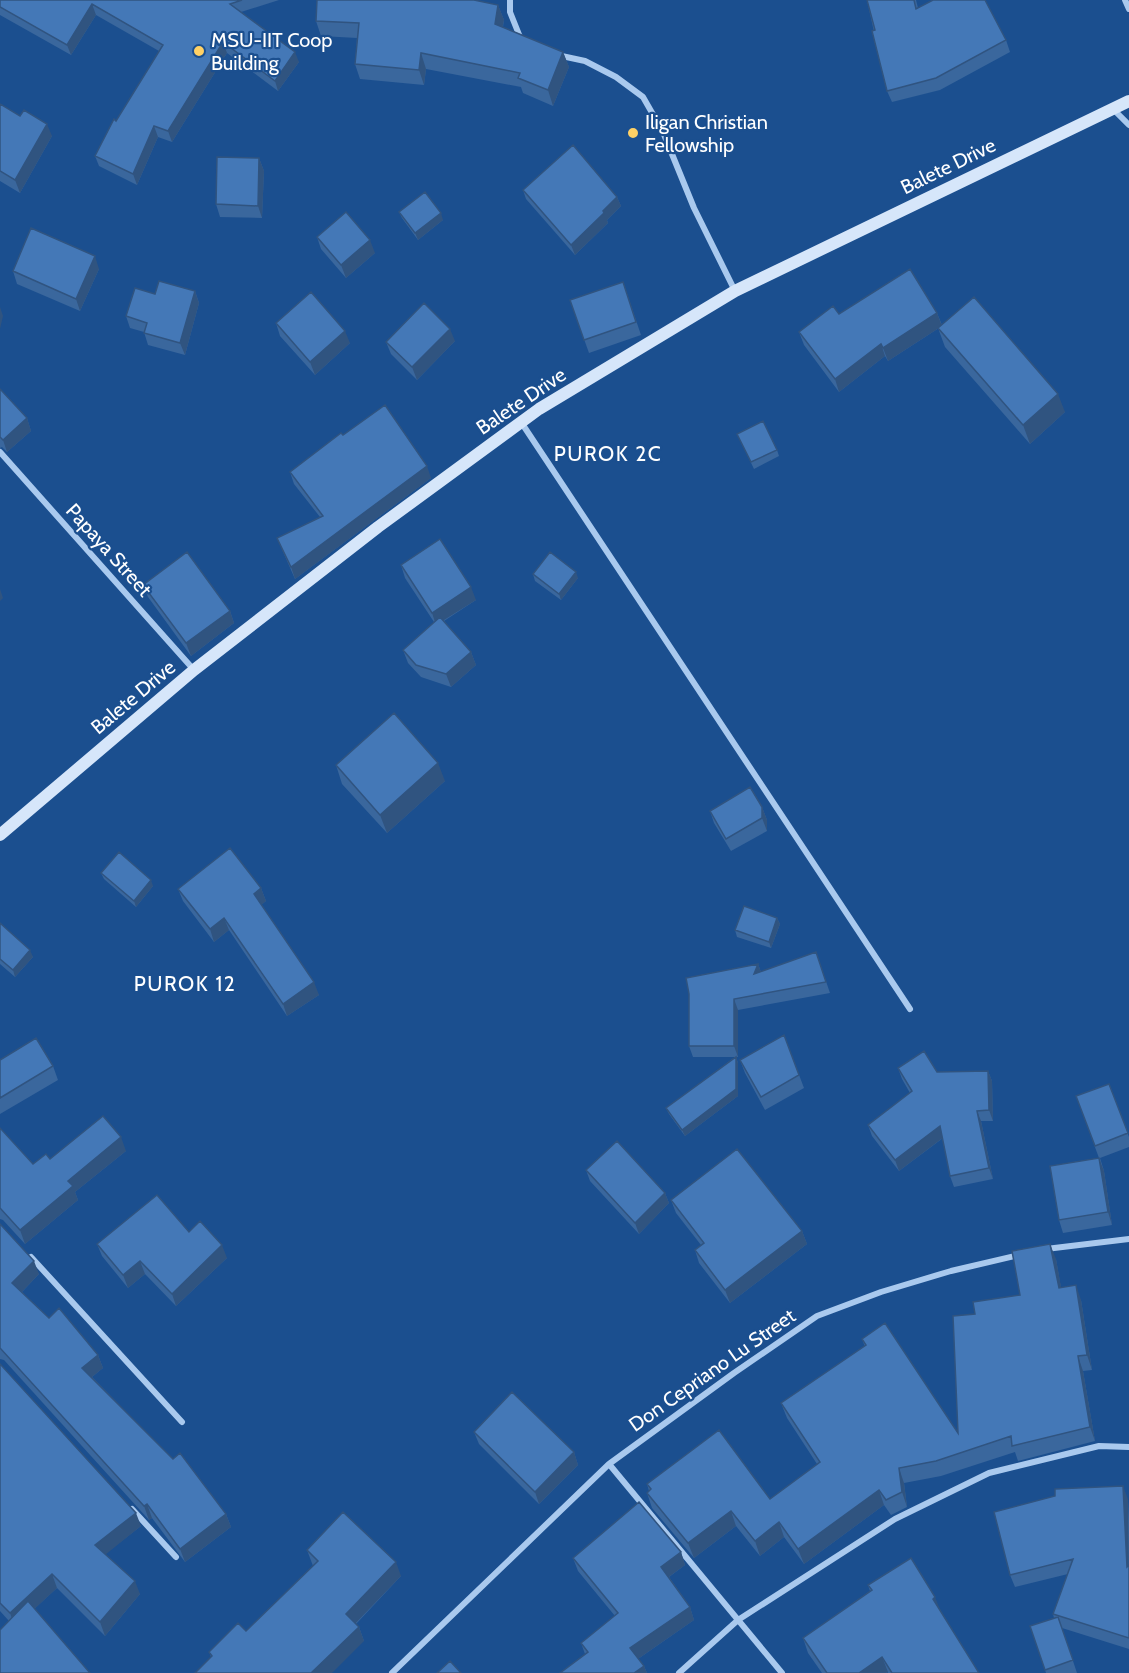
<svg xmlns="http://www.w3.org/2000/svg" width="1129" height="1673" font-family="Cabin,sans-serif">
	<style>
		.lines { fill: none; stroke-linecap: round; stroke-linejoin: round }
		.street { stroke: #a9c9ee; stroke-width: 6 }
		.secondary { stroke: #d6e6fa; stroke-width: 12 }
		.wall { fill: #3a679d }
		.shaded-wall { fill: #305480 }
		.building { fill: #4478b7; stroke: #305480; stroke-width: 1.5 }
		.poi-dot { fill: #ffd166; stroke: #1b4f8f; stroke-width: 2 }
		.labels { text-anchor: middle; stroke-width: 4.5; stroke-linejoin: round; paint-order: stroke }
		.poi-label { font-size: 20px; fill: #fff; stroke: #1b4f8f; text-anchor: start }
		.street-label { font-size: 20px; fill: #fff; stroke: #1b4f8f }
		.neighbourhood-label { font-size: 21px; letter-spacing: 1.5px; fill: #fff; stroke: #1b4f8f }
	</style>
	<rect width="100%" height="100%" fill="#1b4f8f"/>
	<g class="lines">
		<path class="street" d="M510 0V12L520 37
			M1125 0 1129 9
			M557 55 585 61 616 77 643 97 663 132 694 208 735 291
			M1114 110 1129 125
			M521 422 910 1009
			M0 452 194 670
			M1046 1249 1129 1239
			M31 1257 182 1422
			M609 1464 782 1673
			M132 1509 176 1557
			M392 1673 609 1464 734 1373 817 1316 881 1292 951 1271 1019 1255
			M679 1673 738 1620 895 1519 989 1473 1099 1446 1129 1447"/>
		<path class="secondary" d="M0 835 194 670 378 527 539 409 735 291 1129 101"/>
	</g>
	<path class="wall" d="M0 0H279L241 12 299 62 278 91 227 53 172 142 158 137 137 185 99 166 95 156 159 51 96 15 71 55 0 15Z
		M867 0H916L918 8 1006 40 1010 52 940 90 892 102 887 91Z
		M498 5 504 20 503 27 563 52 569 67 553 106 523 93 521 87 426 69 424 85 360 79 355 64 357 38 321 36 316 21Z
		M0 104 52 136 20 193 0 181Z
		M259 158 264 171 262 218 220 217 216 204Z
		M523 190 617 197 621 206 607 220 608 223 575 255 526 199Z
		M399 212 443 220 418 240 402 218Z
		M317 237 375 253 346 278 321 249Z
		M99 269 80 311 17 284 13 271Z
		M623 282 641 335 589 353 570 300Z
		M195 291 199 303 185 355 148 345 144 332 130 328 126 316 155 294Z
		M937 313 942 325 1065 412 1030 444 945 347 938 328H939L888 361 885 356 839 392 804 345 799 332 839 314Z
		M276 323 350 343 315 375 280 336Z
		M455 341 417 380 391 354 386 342Z
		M0 389 27 418 31 431 7 452 2 447 0 448Z
		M737 434 777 450 779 456 754 469Z
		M343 435 431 478 295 579 277 538 320 517 294 484 290 472Z
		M401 565 476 600 444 621 471 652 476 665 451 687 421 677 408 663 403 650 434 622 405 578Z
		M533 574 578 578 561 600 535 581Z
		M143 585 230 611 234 623 191 656 148 597Z
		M336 765 445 781 387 833 342 784Z
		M762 807 767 820V831L731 851 714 823 710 811Z
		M101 873 153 886 136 907 104 879Z
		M261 888 266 901 261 905 319 995 287 1016 229 930 214 942 183 901 178 889Z
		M777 918 780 924 771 948 737 937 735 930Z
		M0 923 33 957 15 977 0 964Z
		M816 952 830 993 738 1010V1057H736L738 1063V1096L685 1136 669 1114 666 1108 735 1057H693L689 1046 758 964 761 972Z
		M784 1035 804 1088 765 1110 745 1073 740 1060Z
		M0 1060 53 1066 58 1080 0 1114Z
		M898 1068 937 1072 988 1071 992 1081 993 1121H981L993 1179 954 1187 950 1176 943 1138 899 1171 872 1136 868 1125 910 1093 902 1079Z
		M1109 1084 1129 1137V1147L1100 1158 1104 1171 1112 1225 1063 1233 1059 1220 1099 1158 1076 1096Z
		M0 1128 33 1164 50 1159 126 1151 75 1192 78 1200 25 1244 3 1220 0 1219Z
		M586 1170 665 1193 669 1203 639 1234 590 1181Z
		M671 1200 802 1231 807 1244 730 1303 699 1263 695 1250 701 1245 676 1213Z
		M0 1224 39 1274 22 1292 49 1318 98 1355 103 1368 92 1377 226 1514 231 1527 185 1562 152 1518 149 1520 4 1360 0 1359Z
		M189 1232 227 1258 176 1306 145 1274 128 1288 102 1256 97 1244Z
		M1056 1259 1061 1288 1081 1300 1092 1370 1083 1371 1095 1441 1018 1461 1015 1452 941 1476 904 1483 907 1507 891 1515 884 1505 804 1564 784 1537 760 1556 736 1526 694 1558 652 1508 647 1493 649 1491 647 1484 770 1499 817 1464 787 1418 781 1403 865 1347 862 1339 958 1433 975 1314 1020 1295Z
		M0 1364 141 1526 105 1554 140 1594 105 1636 57 1588 34 1609 9 1621 0 1611Z
		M474 1432 574 1452 578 1465 539 1504 479 1444Z
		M1128 1499 1129 1521V1649L1062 1628 1077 1673H1046L1030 1626 1054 1618 1053 1614 1068 1574 1015 1587 1010 1575Z
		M307 1550 401 1576 356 1624 359 1627 364 1641 211 1657 209 1652 246 1631 313 1566Z
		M681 1552 685 1565 669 1577 690 1607 694 1620 638 1659 644 1666 647 1673H560L585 1654 581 1643 615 1616 578 1571 573 1558Z
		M868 1585 940 1612 979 1673H888V1672L886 1673H822L808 1653 803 1638 870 1591Z"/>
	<path class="shaded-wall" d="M92 4 96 15 71 55 67 45Z
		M498 5 504 20 500 39 495 24Z
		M223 42 227 53 172 142 168 131Z
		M295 52 299 62 278 91 275 81Z
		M563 52 569 67 553 106 548 90Z
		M421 53 426 69 424 85 419 70Z
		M47 124 52 136 20 193 15 180Z
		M154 126 158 137 137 185 133 174Z
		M259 158 264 171 262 218 258 206Z
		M617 197 621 206 607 220 608 223 575 255 571 245 603 211Z
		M441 213 443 220 418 240 415 233Z
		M370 240 375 253 346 278 341 265Z
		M95 256 99 269 80 311 76 299Z
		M195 291 199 303 185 355 180 343Z
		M0 307 3 316 0 329Z
		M937 313 942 326 888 361 883 348Z
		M450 329 455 341 417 380 412 367Z
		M345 331 350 343 315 375 310 362Z
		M881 344 885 356 839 392 835 379Z
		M1058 394 1065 412 1030 444 1023 425Z
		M27 418 31 431 7 452 3 440Z
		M427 466 431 478 295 579 291 567Z
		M576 572 578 578 561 600 559 594Z
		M471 587 476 600 436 625 432 613Z
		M0 589 3 598 0 601Z
		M230 611 234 623 191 656 186 643Z
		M471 652 476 665 451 687 446 674Z
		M438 763 445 781 387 833 380 815Z
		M762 807 767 820V831L762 818Z
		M151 880 153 886 136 907 134 901Z
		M261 888 266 901 259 907 254 894Z
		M224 918 229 930 214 942 210 929Z
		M777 918 780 924 771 948 769 942Z
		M30 950 33 957 15 977 13 970Z
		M758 964 762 975 754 974Z
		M314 982 319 995 287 1016 283 1004Z
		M734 999 738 1010V1057L734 1046Z
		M736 1057 738 1063V1096L685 1136 682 1130Z
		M988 1071 992 1081 993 1121 989 1110Z
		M977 1111 981 1121 993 1179 989 1168Z
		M940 1126 944 1137 899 1171 895 1160Z
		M121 1137 126 1151 75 1192 78 1200 25 1244 20 1230 68 1181Z
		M1099 1158 1104 1171 1112 1225 1108 1212Z
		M665 1193 669 1203 639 1234 635 1223Z
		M802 1231 807 1244 730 1303 725 1290Z
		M1050 1244 1056 1259 1064 1303 1059 1288Z
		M222 1245 227 1258 176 1306 172 1294Z
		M34 1261 39 1274 17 1297 12 1283Z
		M140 1261 145 1274 128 1288 123 1275Z
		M1076 1285 1081 1300 1092 1370 1087 1355Z
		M98 1355 103 1368 87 1381 82 1368Z
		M1078 1356 1083 1371 1095 1441 1090 1427Z
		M574 1452 578 1465 539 1504 535 1492Z
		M899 1468 904 1483 907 1507 902 1492Z
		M1123 1486 1128 1499 1129 1572 1127 1567Z
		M879 1490 884 1505 804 1564 798 1549Z
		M147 1504 152 1518 149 1520 144 1506Z
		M731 1511 736 1526 694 1558 688 1543Z
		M136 1513 141 1526 100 1559 95 1545Z
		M226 1514 231 1527 185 1562 180 1549Z
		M779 1522 784 1537 760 1556 755 1541Z
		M681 1552 685 1565 666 1579 661 1567Z
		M396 1562 401 1576 351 1628 346 1614Z
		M52 1574 57 1588 15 1627 10 1613Z
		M135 1581 140 1594 105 1636 100 1622Z
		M935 1597 941 1612 933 1599Z
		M690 1607 694 1620 635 1661 630 1648Z
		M359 1627 364 1641 332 1673H311Z
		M882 1657 888 1672 886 1673H859Z
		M644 1666 647 1673H634Z"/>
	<path class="building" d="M0 0H242L230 4 295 52 275 81 223 42 168 131 154 126 133 174 95 156 114 119 116 121 163 45 92 4 67 45 0 7Z
		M317 0H474L498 5 495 24 563 52 548 90 518 78 520 73 421 53 419 70 355 64 359 23 316 21Z
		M867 0H914L916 9 933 0H985L1006 40 936 78 887 91 872 31 875 30Z
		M0 104 20 116 24 110 47 124 15 180 0 171Z
		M573 145 617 197 603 211 604 213 571 245 523 190Z
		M217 157 259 158 258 206 216 204Z
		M425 192 441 213 415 233 399 212Z
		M346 212 370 240 341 265 317 237Z
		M31 228 95 256 76 299 13 271Z
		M910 269 937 313 883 348 881 344 835 379 799 332 833 306 839 314Z
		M159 281 195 291 180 343 144 333 147 323 126 316 135 288 155 294Z
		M623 282 636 322 584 340 570 300Z
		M311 292 345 331 310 362 276 323Z
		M974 297 1058 394 1023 425 938 328Z
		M424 303 450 329 412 367 386 342Z
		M0 389 27 418 3 440 0 437Z
		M385 405 427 466 291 567 277 538 323 516 290 472 341 433 343 435Z
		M763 421 777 450 751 462 737 434Z
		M440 539 471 587 432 613 401 565Z
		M187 552 230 611 186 643 143 585Z
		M550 552 576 572 559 594 533 574Z
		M440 617 471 652 446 674 416 665 403 650Z
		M394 713 438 763 380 815 336 765Z
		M750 787 762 807V818L726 839 710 811Z
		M230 848 261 888 254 894 314 982 283 1004 224 918 210 929 178 889Z
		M119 852 151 880 134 901 101 873Z
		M744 906 777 918 769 942 735 930Z
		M0 923 30 950 13 970 0 959Z
		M816 952 826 982 734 999V1046H689V994L686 978 758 964 754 974Z
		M784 1035 799 1075 761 1097 740 1060Z
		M36 1038 53 1066 0 1098V1060Z
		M924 1051 937 1072 988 1071 989 1110 977 1111 989 1168 950 1176 940 1126 895 1160 868 1125 912 1091 898 1068Z
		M736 1057V1089L682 1130 666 1108Z
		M1109 1084 1128 1133 1095 1146 1076 1096Z
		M103 1116 121 1137 68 1181 73 1186 20 1230 0 1208V1128L33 1164 46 1154 50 1159Z
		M617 1141 665 1193 635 1223 586 1170Z
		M737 1149 802 1231 725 1290 695 1250 704 1243 671 1200Z
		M1099 1158 1108 1212 1059 1220 1050 1166Z
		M157 1195 189 1232 200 1221 222 1245 172 1294 140 1261 123 1275 97 1244Z
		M0 1224 34 1261 12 1283 49 1318 59 1308 98 1355 82 1368 173 1459 180 1453 226 1514 180 1549 147 1504 144 1506 0 1348Z
		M1050 1244 1059 1288 1076 1285 1087 1355 1078 1356 1090 1427 1012 1446 1011 1436 936 1461 899 1468 902 1492 886 1500 879 1490 798 1549 779 1522 755 1541 731 1511 688 1543 647 1493 651 1489 647 1484 719 1430 770 1499 820 1462 781 1403 866 1345 862 1339 885 1323 958 1433 953 1316 975 1314 973 1302 1020 1295 1012 1251Z
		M0 1364 136 1513 95 1545 135 1581 100 1622 52 1574 10 1613 0 1603Z
		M512 1392 574 1452 535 1492 474 1432Z
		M1123 1486 1127 1567 1129 1565V1638L1053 1614 1073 1559 1010 1575 994 1512 1055 1496V1489Z
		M639 1502 681 1552 661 1567 690 1607 630 1648 644 1666 634 1673H560L588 1652 581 1643 618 1613 573 1558Z
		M343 1512 396 1562 346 1614 359 1627 311 1673H195L212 1656 209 1652 238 1623 246 1631 318 1561 307 1550Z
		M911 1558 935 1597 933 1599 979 1673H892L882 1657 859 1673H827L803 1638 872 1590 868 1585Z
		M28 1601 90 1673H0V1630Z
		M1058 1617 1073 1660 1045 1670 1030 1626Z
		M450 1661 461 1673H437Z"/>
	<g class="poi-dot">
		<circle cx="199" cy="51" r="6"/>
		<circle cx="633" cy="133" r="6"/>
	</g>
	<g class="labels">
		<g class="poi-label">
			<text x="211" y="47">MSU-IIT Coop<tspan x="211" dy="23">Building</tspan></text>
			<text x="645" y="129">Iligan Christian<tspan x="645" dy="23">Fellowship</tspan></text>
		</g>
		<g class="street-label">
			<text transform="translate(948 166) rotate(-26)" y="7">Balete Drive</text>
			<text transform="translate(521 401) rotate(-34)" y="7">Balete Drive</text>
			<text transform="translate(109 550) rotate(48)" y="7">Papaya Street</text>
			<text transform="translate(133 697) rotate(-40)" y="7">Balete Drive</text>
			<text transform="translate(712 1370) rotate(-35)" y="7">Don Cepriano Lu Street</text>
		</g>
		<g class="neighbourhood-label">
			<text x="608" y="461">PUROK 2C</text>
			<text x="185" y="991">PUROK 12</text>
		</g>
	</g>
</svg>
